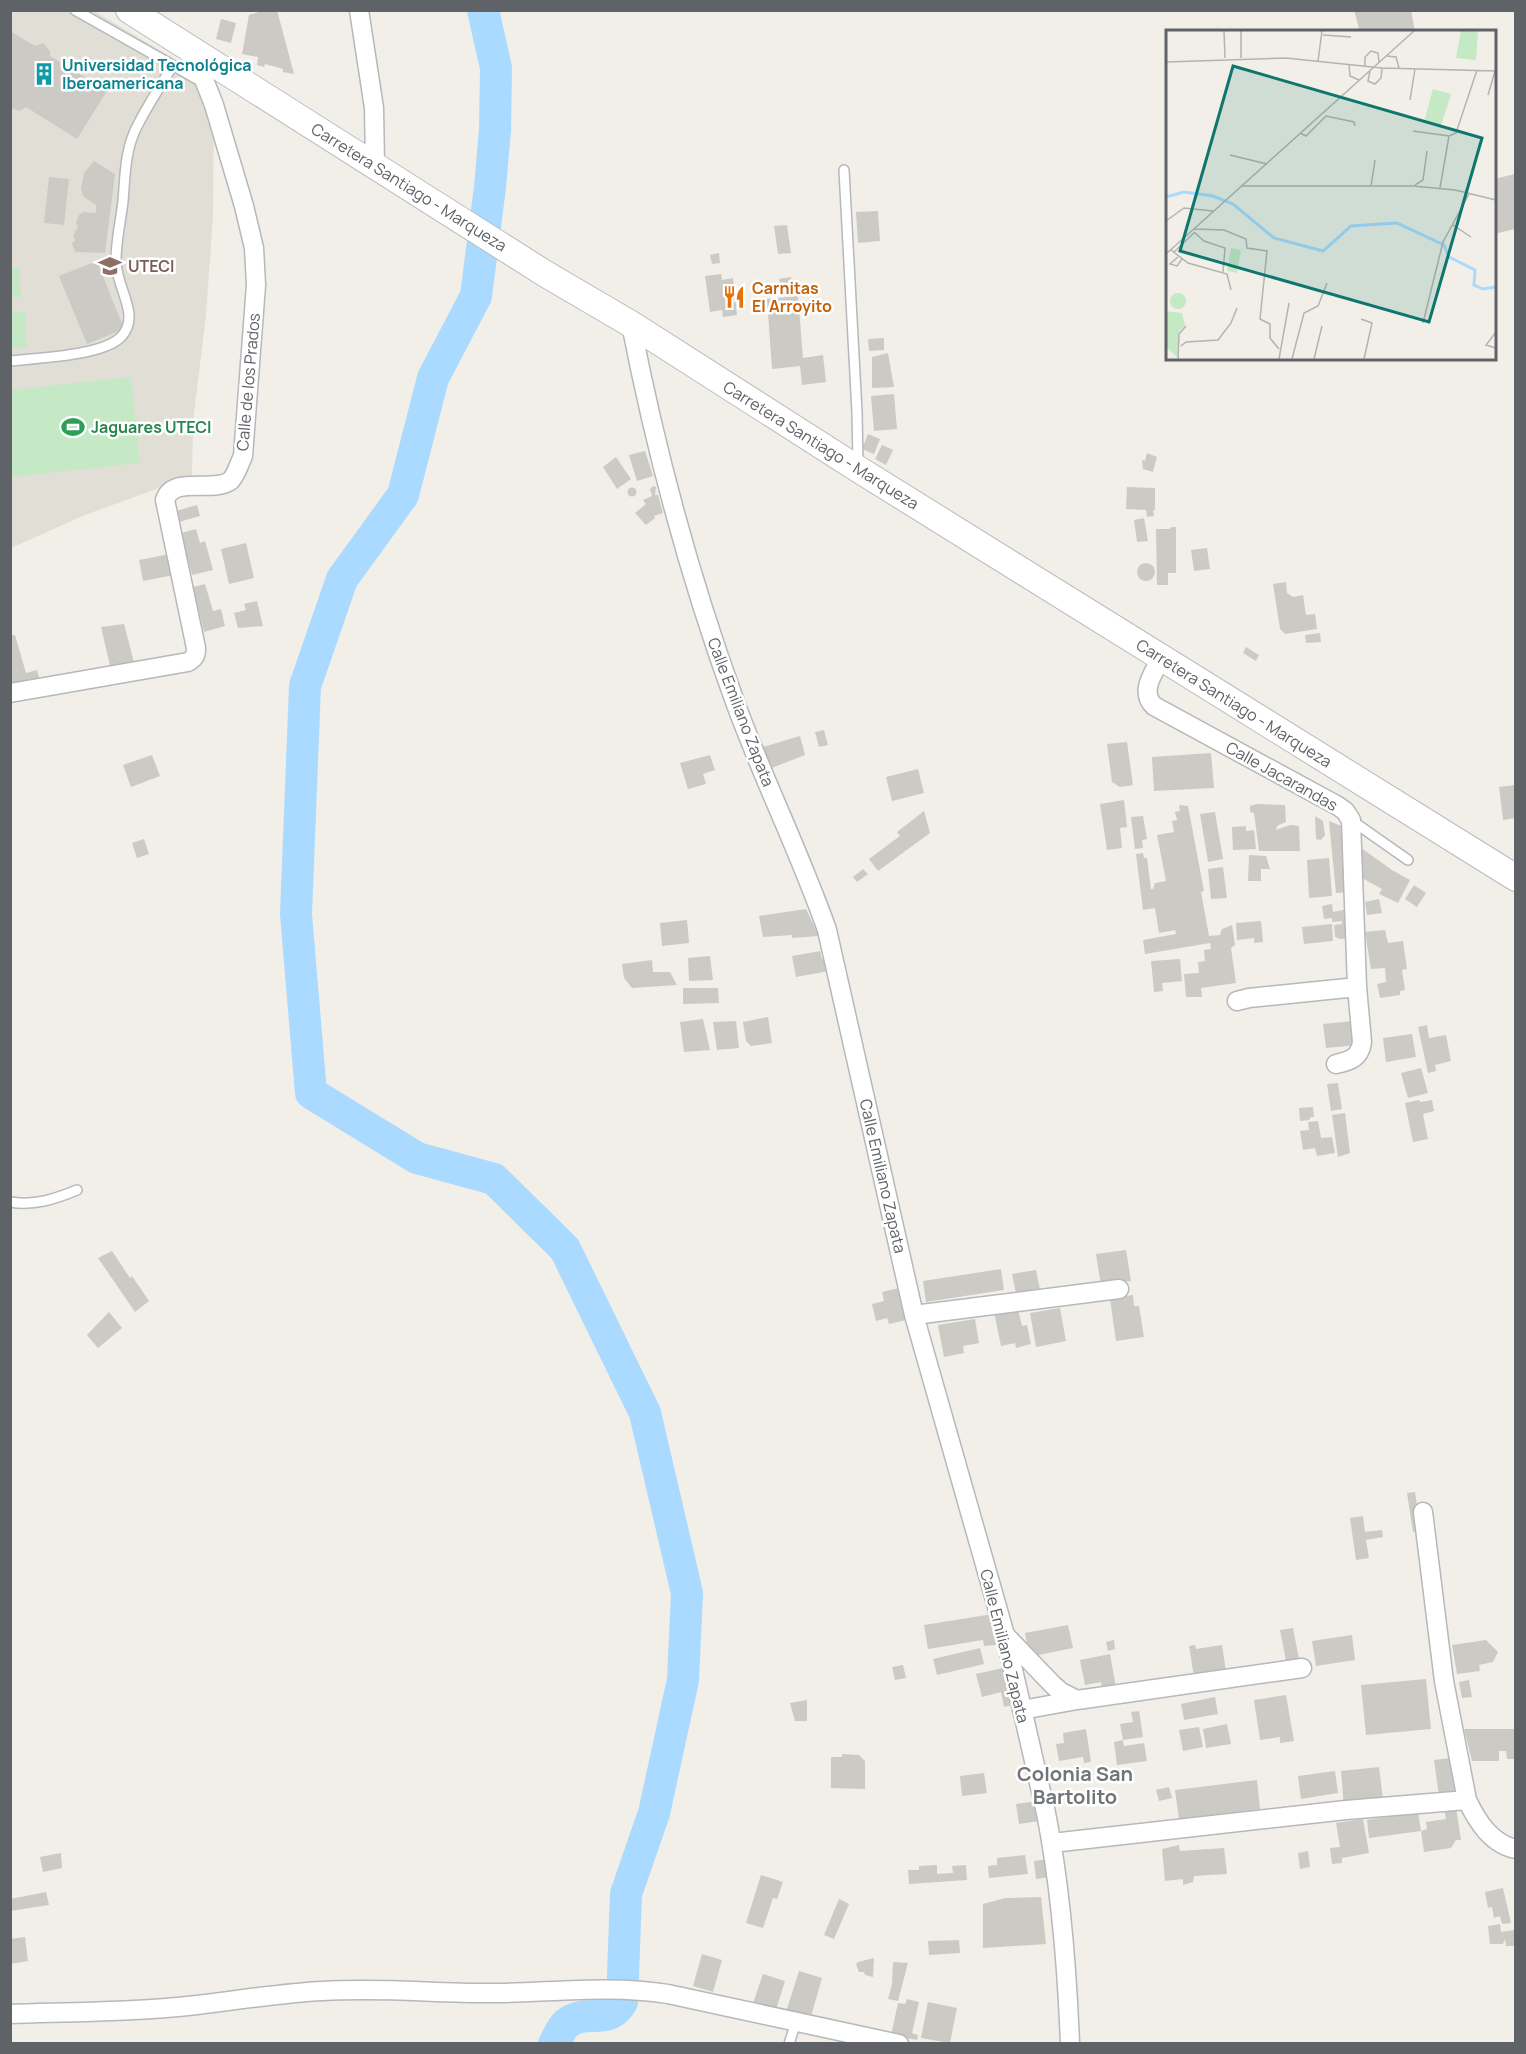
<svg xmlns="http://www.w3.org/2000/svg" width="1526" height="2054" font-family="Manrope,sans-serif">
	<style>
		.education { fill: #e1ded6 }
		.green { fill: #c5e8c5 }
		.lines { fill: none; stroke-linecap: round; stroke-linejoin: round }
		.river { stroke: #aadaff; stroke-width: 32 }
		.building { fill: #cccac5 }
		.service-casing { stroke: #b5b8bc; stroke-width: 12 }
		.minor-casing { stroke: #b5b8bc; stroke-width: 21 }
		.secondary-casing { stroke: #b6babf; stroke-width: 28 }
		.service { stroke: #fff; stroke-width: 9 }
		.minor { stroke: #fff; stroke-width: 18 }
		.secondary { stroke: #fff; stroke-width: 26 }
		.labels { text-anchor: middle; stroke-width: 5; stroke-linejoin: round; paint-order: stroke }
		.culture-label { font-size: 16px; font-weight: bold; fill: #0d838f; stroke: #fff; text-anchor: start }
		.street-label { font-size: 16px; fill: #5f6368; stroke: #fff }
		.education-label { font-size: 16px; font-weight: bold; fill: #785e54; stroke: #fff; text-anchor: start }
		.food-label { font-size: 16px; font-weight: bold; fill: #c56008; stroke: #fff; text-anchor: start }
		.leisure-label { font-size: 16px; font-weight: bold; fill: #27864d; stroke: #fff; text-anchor: start }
		.quarter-label { font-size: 20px; font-weight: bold; fill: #70757a; stroke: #fff }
		.inset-river { fill: none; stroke: #aadaff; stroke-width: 3 }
		.inset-road { fill: none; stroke: #b3b3b1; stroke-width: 1.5 }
		.view { fill: #0f766e; fill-opacity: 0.15; stroke: #0f766e; stroke-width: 3 }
		.inset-edge { fill: none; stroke: #5f6368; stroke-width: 3 }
	</style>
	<rect width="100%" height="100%" fill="#f1efe8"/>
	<path class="education" d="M11 11H94L173 58 214 105 213 216 206 315 193 422 192 476 85 515 11 548Z"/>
	<path class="green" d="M11 268H19L21 297H11Z
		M25 312 27 347 11 348V313Z
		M131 377 140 463 11 477V390Z"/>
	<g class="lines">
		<path class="river" d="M483 10 496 68 495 130 490 187 476 296 433 378 403 495 342 579 305 686 296 914 311 1093 417 1158 494 1179 565 1249 645 1413 687 1593 683 1680 654 1813 626 1894 622 2002C609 2026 587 2008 567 2023 561 2028 558 2037 554 2044"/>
	</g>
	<path class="building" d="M265 10H277L294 74 283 72V69L265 64 264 67 257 65 258 57 242 54 249 15Z
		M1354 10H1411L1415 32H1360Z
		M221 19 236 23 231 43 216 39Z
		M10 31 35 46 43 43 50 51V56L107 91 77 139 26 107 20 111 10 108Z
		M94 161 115 174 105 253 75 252 72 243 76 240 73 237 75 231 78 228 76 222 79 215 83 212 96 213V205L83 196 81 188 84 173Z
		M1515 174V229L1494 234V179Z
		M49 177 69 179 64 225 44 223Z
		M878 211 880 241 858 243 856 212Z
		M787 225 791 253 778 254 774 226Z
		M719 253 720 263 712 264 710 255Z
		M97 261 124 329 87 344 59 276Z
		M721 274 722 280 733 278 737 315 723 317 722 310 710 312 705 276Z
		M791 277 792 284 781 287 779 279Z
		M798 296 803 358 823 355 826 382 802 385 800 366 772 369 767 299Z
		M884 338V350L869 351 868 339Z
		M888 353 894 387 872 388V357Z
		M894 394 897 429 874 431 871 396Z
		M868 434 880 439 874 454 862 449Z
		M882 445 893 450 886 465 875 459Z
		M645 451 653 476 637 481 629 455Z
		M1147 453 1157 457 1153 472 1143 469 1142 460 1145 461Z
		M616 457 631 479 617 489 603 467Z
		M653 486 656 487 655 495H658L663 513 654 516 655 518 646 525 635 513 646 504 643 500 652 496 650 489Z
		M1127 487 1155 488V510H1153L1154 516 1147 517 1146 510 1126 509Z
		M627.5 492a4.5 4.5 0 1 1 9 0a4.5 4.5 0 1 1-9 0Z
		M197 505 200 516 179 522 176 511Z
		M1144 518 1148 541 1137 542 1134 520Z
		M1172 527H1176V573H1168V585H1157L1156 529H1169Z
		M196 529 200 543 205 541 213 570 192 575 181 533Z
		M246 543 254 578 229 584 221 549Z
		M1207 548 1210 569 1194 571 1191 550Z
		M170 554 174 575 143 581 139 560Z
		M1137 572a9 9 0 1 1 18 0a9 9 0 1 1-18 0Z
		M1286 582 1287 593 1293 597 1303 595 1306 615 1315 614 1317 629 1285 634 1280 629 1273 584Z
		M205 584 213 611 221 609 225 626 204 632 193 587Z
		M257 601 263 626 238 628 234 613 246 610 244 604Z
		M124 624 135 666 111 670 101 627Z
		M1320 633 1321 642 1306 643 1305 635Z
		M15 635 26 673 37 670 40 681 10 689V636Z
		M1246 647 1259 655 1256 661 1243 653Z
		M824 730 828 745 819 747 815 732Z
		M800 736 805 755 769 769 763 747Z
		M1127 742 1133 785 1120 787 1112 782 1107 744Z
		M1211 753 1214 788 1154 791 1152 757Z
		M152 755 160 776 131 787 123 765Z
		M710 755 715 770 703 774 706 784 688 789 680 763Z
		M918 769 924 793 892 801 886 777Z
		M1515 785V818L1503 820 1499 787Z
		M1124 800 1127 827 1120 828 1122 848 1107 850 1100 804Z
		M1257 804 1285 805 1286 822 1277 826 1276 830 1290 825 1299 826 1300 851H1259L1254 813 1250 812V806Z
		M1179 805 1188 806 1204 891 1201 892 1209 936 1220 935 1222 929 1232 925 1235 945 1231 948 1236 983 1201 988 1202 997H1186L1184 974 1199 973 1198 962 1205 961 1204 950 1211 949 1210 943 1145 954 1143 940 1176 934 1175 930 1159 933 1155 908 1143 910 1136 854 1143 853 1144 858H1147L1151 889H1153L1155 883 1166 881 1157 835 1174 832 1172 821 1177 820 1175 812 1180 811Z
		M924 811 930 833 878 871 869 859 900 836 897 832Z
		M1215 812 1223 859 1208 862 1200 814Z
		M1143 816 1147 839 1142 840 1143 848 1135 849 1131 817Z
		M1315 816 1323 821 1325 835 1321 840 1316 839Z
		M1329 821 1346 828 1348 892 1336 893Z
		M1246 826V831L1254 830 1256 849 1233 850 1232 827Z
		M144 839 149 854 137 858 132 843Z
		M1361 848 1392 870 1410 880 1398 903 1379 894 1382 889 1362 878Z
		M1249 855 1266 856 1270 869H1261V881H1248Z
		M1329 858 1332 896 1309 898 1307 860Z
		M1223 867 1227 898 1211 899 1208 869Z
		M863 869 868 874 857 882 853 877Z
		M1414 885 1426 893 1417 907 1405 899Z
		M1379 899 1382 913 1367 915 1365 902Z
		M1332 904 1333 912 1349 909 1353 938 1340 939 1335 937 1334 925 1342 924V921L1332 922V918L1324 919 1322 906Z
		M806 909 819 936 792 938V935L763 937 759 916Z
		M687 920 689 943 662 946 660 923Z
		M1261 921 1263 942 1254 943V938L1237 940 1236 923Z
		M1332 924 1333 941 1304 944 1302 927Z
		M1385 930 1388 943 1403 941 1407 969 1402 970 1405 990 1400 991V995L1380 998 1377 984 1386 982 1385 968 1371 969 1365 932Z
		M820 951 822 959H826L829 971 796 977 792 956Z
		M710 956 713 980 689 981 688 958Z
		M1180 959 1182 981 1162 983 1163 991 1154 992 1151 961Z
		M652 960 653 972H670L677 985 632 988 624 978 622 964Z
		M683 988H718L719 1003 683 1004Z
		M768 1017 772 1043 751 1046 746 1041 743 1022Z
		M703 1019 710 1050 684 1052 680 1022Z
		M736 1021 739 1048 717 1050 713 1022Z
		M1354 1021 1357 1045 1326 1048 1323 1024Z
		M1427 1025 1429 1038 1446 1035 1451 1061 1435 1065 1436 1071 1428 1073 1418 1027Z
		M1412 1034 1416 1057 1386 1062 1383 1038Z
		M1421 1068 1428 1093 1408 1098 1401 1073Z
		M1338 1083 1342 1109 1331 1111 1327 1084Z
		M1419 1100 1420 1102 1432 1100 1434 1111 1423 1114 1428 1139 1413 1142 1405 1103Z
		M1313 1107 1314 1117H1311L1309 1120 1300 1121 1299 1108Z
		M1345 1113 1350 1153 1338 1157 1332 1115Z
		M1318 1121 1321 1138 1332 1137 1335 1153 1317 1156 1315 1148 1303 1150 1300 1131 1309 1130 1308 1122Z
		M1126 1250 1131 1281 1101 1285 1096 1254Z
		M112 1251 130 1278 132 1276 149 1301 135 1312 98 1258Z
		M1001 1269 1004 1290 926 1302 923 1281Z
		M1036 1270 1040 1289 1016 1293 1012 1274Z
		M899 1288 906 1320 889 1324 887 1318 876 1321 872 1304 884 1301 882 1292Z
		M1133 1295 1134 1306H1139L1144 1337 1116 1341 1110 1299Z
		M1060 1308 1066 1341 1036 1347 1030 1313Z
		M1018 1310 1022 1326 1027 1325 1031 1344 1016 1348 1015 1343 1001 1346 994 1312Z
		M109 1312 122 1328 98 1348 87 1335Z
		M975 1319 979 1343 963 1346 964 1353 944 1357 938 1325Z
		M1415 1492 1421 1530 1413 1532 1407 1493Z
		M1363 1516 1365 1532 1382 1530 1383 1537 1366 1540 1369 1558 1356 1560 1350 1518Z
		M993 1614 997 1637 996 1645 984 1646 983 1640 928 1649 924 1625Z
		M1068 1625 1073 1648 1029 1657 1025 1633Z
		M1293 1628 1300 1664 1287 1666 1280 1630Z
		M1352 1635 1355 1660 1316 1666 1312 1641Z
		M1114 1640 1115 1649 1108 1651 1106 1642Z
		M1486 1640 1498 1652 1493 1662 1479 1665 1480 1671 1457 1674 1452 1645Z
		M1195 1645 1196 1649 1222 1645 1226 1672 1194 1677 1189 1646Z
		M980 1648 984 1664 937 1675 933 1659Z
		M1110 1654 1116 1688 1102 1691 1101 1682 1085 1685 1080 1660Z
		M903 1665 906 1678 895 1680 892 1667Z
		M1007 1667 1016 1704 1004 1707 1001 1692 982 1697 976 1674Z
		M1426 1679 1431 1729 1366 1735 1361 1685Z
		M1469 1680 1472 1697 1462 1698 1459 1682Z
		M1286 1695 1294 1741 1280 1743V1737L1260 1740 1254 1700Z
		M1215 1697 1218 1714 1184 1720 1181 1704Z
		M807 1700V1721H795L790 1703Z
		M1139 1711 1143 1737 1123 1740 1120 1724 1133 1722 1131 1712Z
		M1227 1724 1231 1744 1206 1748 1203 1729Z
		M1199 1727 1203 1747 1183 1751 1179 1730Z
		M1086 1729 1091 1762 1084 1763 1083 1757 1059 1761 1056 1744 1064 1743 1063 1733Z
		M1464 1729H1515V1759H1507L1506 1751H1499V1761H1472Z
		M1123 1740 1124 1746 1144 1743 1147 1761 1117 1765 1114 1742Z
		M842 1754 859 1755 865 1761V1789L831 1788V1757H842Z
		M1450 1758 1455 1794 1439 1796 1434 1760Z
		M1379 1767 1383 1799 1344 1808 1341 1771Z
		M1335 1771 1338 1793 1301 1799 1298 1776Z
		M984 1773 987 1793 962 1796 960 1776Z
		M1257 1780 1260 1809 1179 1819 1175 1790Z
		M1169 1787 1172 1798 1159 1801 1156 1790Z
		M1037 1801 1039 1821 1019 1824 1016 1804Z
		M1456 1807 1461 1840H1456L1451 1848 1424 1852 1421 1831 1427 1829 1426 1822 1446 1819 1444 1809Z
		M1418 1812 1421 1831 1369 1838 1367 1820Z
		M1363 1819 1369 1853 1342 1858V1863L1332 1864 1330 1848 1340 1847 1336 1823Z
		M1179 1845 1180 1851 1224 1848 1227 1874 1194 1876 1193 1882 1183 1885V1879L1165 1881 1162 1849Z
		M1308 1851 1310 1867 1300 1869 1298 1853Z
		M61 1853 62 1868 43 1872 40 1857Z
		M1025 1855 1028 1874 989 1878 988 1866 997 1865V1858Z
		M1048 1859 1051 1877 1036 1879 1034 1861Z
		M937 1865V1874L953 1873 952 1866 966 1865 967 1880 909 1884 908 1870H919V1866Z
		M761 1875 783 1882 777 1899 773 1898 763 1928 746 1923Z
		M1503 1888 1511 1923 1502 1924 1500 1916 1494 1918 1492 1907 1488 1908 1485 1892Z
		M46 1892 49 1905 10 1911V1899Z
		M1041 1897 1046 1944 983 1948V1904L1005 1898Z
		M839 1899 849 1904 834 1939 824 1935Z
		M1500 1924 1501 1932 1514 1930V1946H1506L1505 1939 1503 1944H1490L1488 1926Z
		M25 1937 28 1961 10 1964V1939Z
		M959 1940 960 1953 929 1955 928 1941Z
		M702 1954 722 1960 713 1992 693 1986Z
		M874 1958 873 1977 865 1975 864 1972H859L856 1964 858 1962Z
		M893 1962 908 1963 898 2001 888 1999 892 1984Z
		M799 1971 822 1978 810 2020 786 2012Z
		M763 1974 785 1981 775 2013 752 2006Z
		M907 1999 919 2002 912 2033 918 2035 917 2040 891 2035 898 2003 905 2004Z
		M928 2002 957 2008 950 2043 921 2038Z"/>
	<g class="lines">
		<g class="service-casing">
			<path id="service" d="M75 10 204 83
				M844 170 857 412 858 464
				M10 361C37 358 102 356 121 337 142 315 115 287 116 260 116 240 121 220 123 201 125 178 125 154 134 133 144 110 160 88 172 66
				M1351 820 1408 860
				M10 1202C35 1206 55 1199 77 1190
				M789 2044 796 2022"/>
		</g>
		<g class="minor-casing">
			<path id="minor" d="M359 10 374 108 375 166
				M631 324C656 452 690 579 735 702 763 779 800 853 827 930L914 1315 1005 1635 1046 1813C1061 1889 1067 1966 1070 2044
				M1161 658C1154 673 1139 691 1154 706L1338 806 1345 811 1351 820 1357 987 1362 1042C1360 1057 1351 1061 1336 1064
				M10 693 188 662C195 658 196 655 196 648L165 500C173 475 213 493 230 481 236 476 239 464 243 456L256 285 254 248 244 206 214 105 192 49
				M1237 1001 1249 998 1357 987
				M914 1315 1119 1289
				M1423 1512 1444 1681 1467 1800C1477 1821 1491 1844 1516 1849
				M1005 1635 1053 1685 1061 1692 1077 1700 1302 1668
				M1022 1710 1077 1700
				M1052 1843 1346 1810 1467 1800
				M10 2014C72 2012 135 2012 197 2005 239 2000 281 1993 323 1991 382 1987 441 1994 500 1993 556 1992 612 1985 668 1994L899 2044"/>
		</g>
		<g class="secondary-casing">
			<path id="secondary" d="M129 10 544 273 631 324 858 469 1516 878"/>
		</g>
		<use href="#service" class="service"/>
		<use href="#minor" class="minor"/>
		<use href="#secondary" class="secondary"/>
	</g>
	<defs>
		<g id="building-bare" transform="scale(1.8)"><path d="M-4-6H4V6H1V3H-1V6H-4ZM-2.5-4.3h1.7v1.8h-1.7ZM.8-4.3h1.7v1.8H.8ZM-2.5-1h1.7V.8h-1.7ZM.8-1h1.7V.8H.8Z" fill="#0f9aa8" stroke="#fff" stroke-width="2.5" paint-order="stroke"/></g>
		<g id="school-bare" transform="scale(1.8)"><path d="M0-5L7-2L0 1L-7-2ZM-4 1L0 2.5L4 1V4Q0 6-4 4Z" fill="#8d6e63" stroke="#fff" stroke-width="2.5" paint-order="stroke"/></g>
		<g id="restaurant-bare" transform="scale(1.8)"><path d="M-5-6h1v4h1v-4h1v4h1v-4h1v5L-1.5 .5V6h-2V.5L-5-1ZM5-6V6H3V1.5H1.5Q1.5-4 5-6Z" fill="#e8710a" stroke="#fff" stroke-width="2.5" paint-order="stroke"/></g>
		<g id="stadium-bare" transform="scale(1.8)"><path d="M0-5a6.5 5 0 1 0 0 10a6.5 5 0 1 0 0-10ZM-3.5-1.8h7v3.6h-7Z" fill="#2e9e5b" stroke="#fff" stroke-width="2.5" paint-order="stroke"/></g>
	</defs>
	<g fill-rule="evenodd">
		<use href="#building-bare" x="44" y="74"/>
		<use href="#school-bare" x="110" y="266"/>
		<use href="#restaurant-bare" x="734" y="297"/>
		<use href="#stadium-bare" x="73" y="427"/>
	</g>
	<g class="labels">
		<g class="culture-label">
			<text x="62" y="71">Universidad Tecnológica<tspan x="62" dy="18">Iberoamericana</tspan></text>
		</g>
		<g class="street-label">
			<text transform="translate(409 187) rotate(32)" y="6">Carretera Santiago - Marqueza</text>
			<text transform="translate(248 382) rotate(-85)" y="6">Calle de los Prados</text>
			<text transform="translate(821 445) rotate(32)" y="6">Carretera Santiago - Marqueza</text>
			<text transform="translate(1234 703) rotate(32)" y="6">Carretera Santiago - Marqueza</text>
			<text transform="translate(741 712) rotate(69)" y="6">Calle Emiliano Zapata</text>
			<text transform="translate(1282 776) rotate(29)" y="6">Calle Jacarandas</text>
			<text transform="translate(883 1176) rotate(77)" y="6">Calle Emiliano Zapata</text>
			<text transform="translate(1005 1646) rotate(76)" y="6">Calle Emiliano Zapata</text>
		</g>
		<g class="education-label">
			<text x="128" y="272">UTECI</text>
		</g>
		<g class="food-label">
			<text x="752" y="294">Carnitas<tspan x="752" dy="18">El Arroyito</tspan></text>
		</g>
		<g class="leisure-label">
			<text x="91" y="433">Jaguares UTECI</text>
		</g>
		<g class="quarter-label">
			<text x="1075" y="1781">Colonia San<tspan x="1075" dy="23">Bartolito</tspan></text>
		</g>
	</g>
	<g transform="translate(1166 30)">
		<rect width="330" height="330" fill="#f1efe8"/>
		<path d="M295 1H312L310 30 290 28ZM267 59 285 64 275 96 258 92ZM65 218 75 220 71 243 61 241ZM4 271a8 8 0 1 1 16 0a8 8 0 1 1-16 0ZM0 281 16 283 19 295 13 301 11 327 0 317Z" fill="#c5e8c5"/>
		<path class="inset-river" d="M0 167 18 162 47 166 67 174 108 208 157 221 185 196 231 193 278 215 283 227 309 240 308 255 317 259 330 257"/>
		<path class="inset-road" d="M58 1 59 28M157 5 185 7M221 26 230 27 233 38M75 28V1M152 31 156 1M0 32 120 28 216 38 330 41M183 35 184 46 193 50M199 36V27L205 21 212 23 213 32M204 41 202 51 209 54 215 48 216 38M322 65 329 41M244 70 249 39M247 101 283 106 290 103 311 40M134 103 140 106 160 86 188 92 189 96M64 125 101 134M249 155 257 150 261 121M75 156H247L289 160 330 170M205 156 209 130M274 158 283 106M0 191 18 178 47 181M287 195 305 207M28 199 58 200 80 209 81 218 101 221 94 289 104 294V308L113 319M28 202 38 211 59 218 57 242M5 220 22 233 61 244 65 260M8 222 29 202M0 224 248 1M12 227 4 234 11 236 16 229M195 289 206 293 198 329M257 293 277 212 303 164M330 302 320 315 330 318M15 316 20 312 52 310 65 293 71 278M12 329 13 304 20 296M113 329 123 273M126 329 138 283 152 276 161 253M148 329 156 296"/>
		<path class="view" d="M67 36 316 108 263 292 14 221Z"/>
		<rect width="330" height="330" class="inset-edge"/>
	</g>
	<rect width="1526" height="2054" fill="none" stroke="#5f6368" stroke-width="24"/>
</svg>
